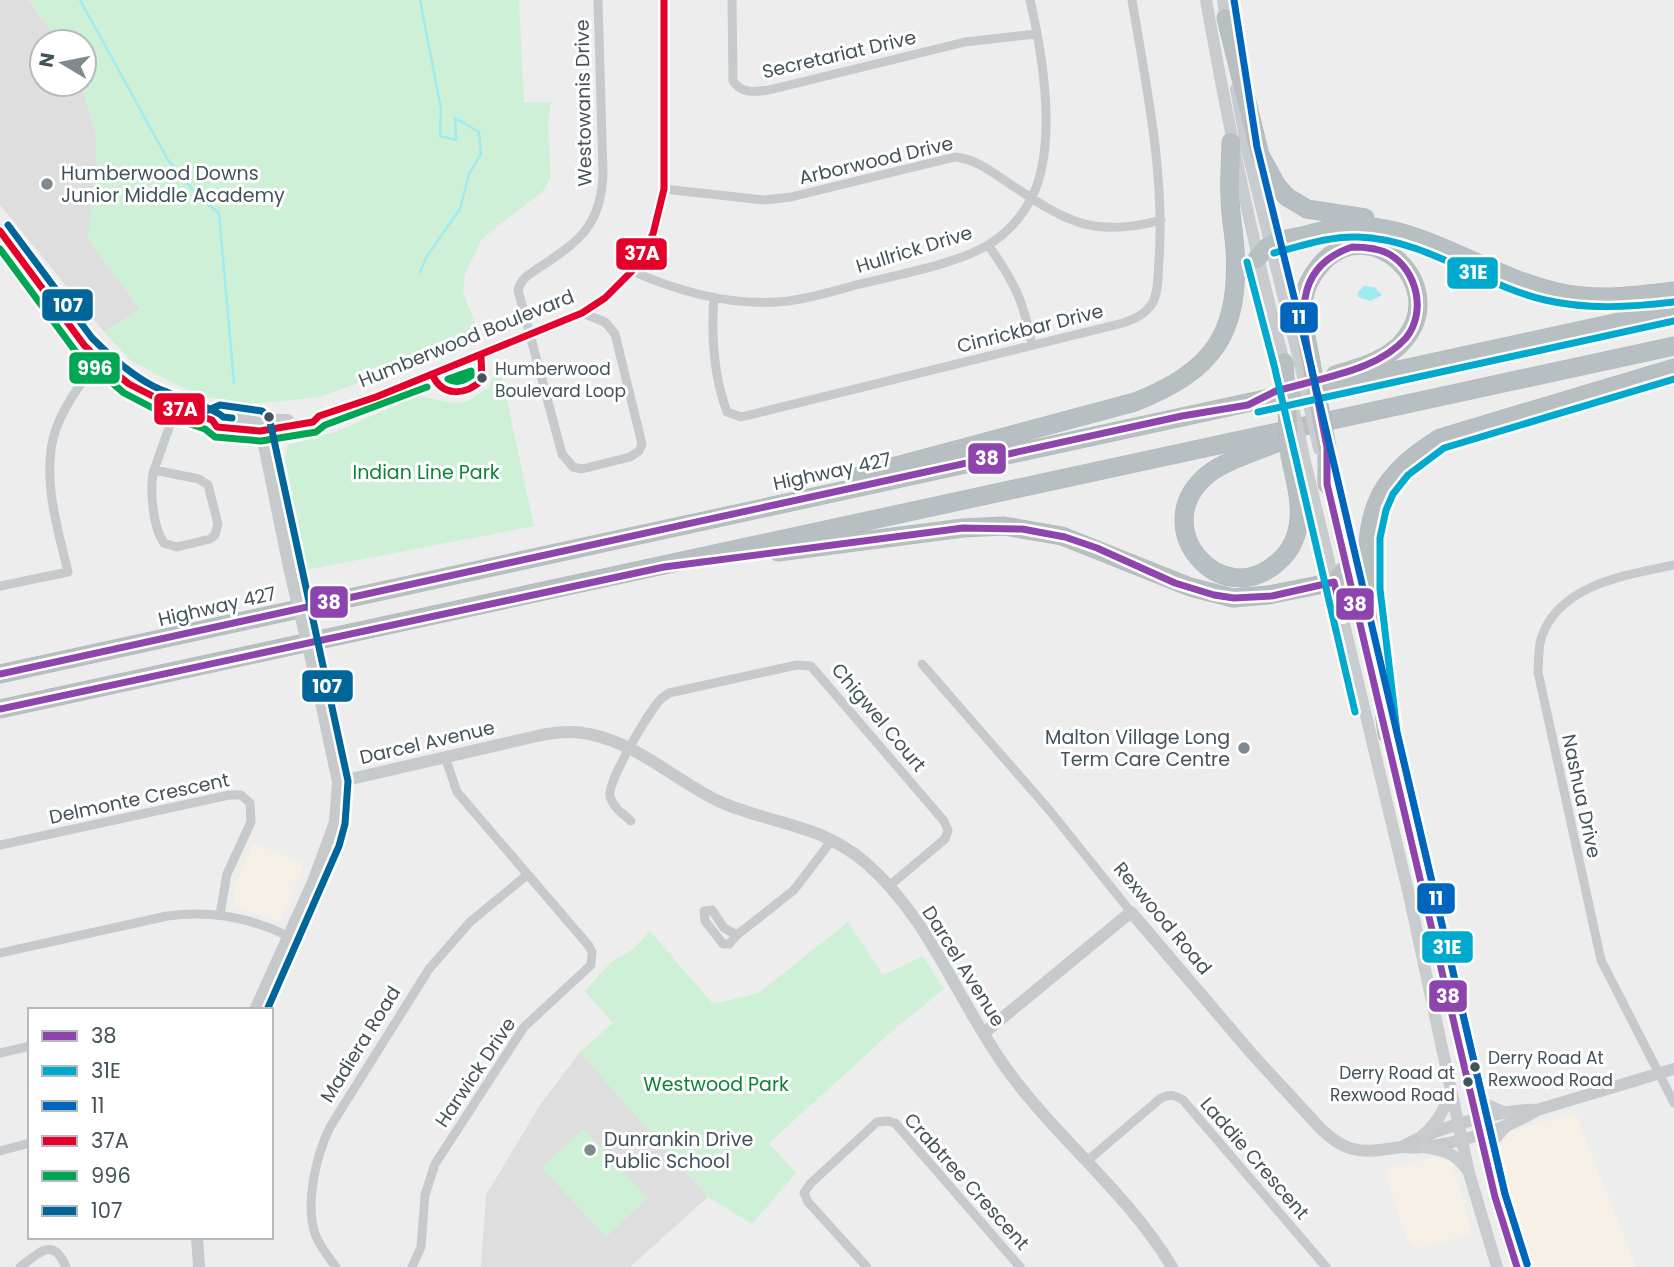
<svg xmlns="http://www.w3.org/2000/svg" width="1674" height="1267" font-family="Poppins,sans-serif">
	<style>
		.commercial { fill: #f7f0e6 }
		.education { fill: #dfdedf }
		.green { fill: #cef0d6 }
		.water { fill: #9eecf3 }
		.lines { fill: none; stroke-linecap: round; stroke-linejoin: round }
		.stream { stroke: #9eecf3; stroke-width: 2.5 }
		.motorway-casing { stroke: #b1b8be; stroke-width: 19 }
		.minor { stroke: #c6cacd; stroke-width: 9 }
		.tertiary { stroke: #c6cacd; stroke-width: 12 }
		.secondary { stroke: #c8ccce; stroke-width: 12 }
		.motorway { stroke: #b8bfc3; stroke-width: 18 }
		.motorway-bridge-casing { stroke: #b1b8be; stroke-width: 19; stroke-linecap: butt }
		.tertiary-bridge { stroke: #c6cacd; stroke-width: 12 }
		.secondary-bridge { stroke: #c8ccce; stroke-width: 12 }
		.motorway-bridge { stroke: #b8bfc3; stroke-width: 18 }
		.bus-1-casing { stroke: #fff; stroke-width: 12 }
		.bus-2-casing { stroke: #fff; stroke-width: 12 }
		.bus-3-casing { stroke: #fff; stroke-width: 12 }
		.bus-4-casing { stroke: #fff; stroke-width: 12 }
		.bus-5-casing { stroke: #fff; stroke-width: 12 }
		.bus-6-casing { stroke: #fff; stroke-width: 12 }
		.bus-1 { stroke: #8e44ad; stroke-width: 7 }
		.bus-2 { stroke: #00a9ce; stroke-width: 7 }
		.bus-3 { stroke: #0065bd; stroke-width: 7 }
		.bus-4 { stroke: #e4002b; stroke-width: 7 }
		.bus-5 { stroke: #00a651; stroke-width: 7 }
		.bus-6 { stroke: #069; stroke-width: 7 }
		.poi-dot { fill: #7f898e; stroke: #fff; stroke-width: 2.5 }
		.bus-dot { fill: #43535b; stroke: #fff; stroke-width: 2.5 }
		.labels { text-anchor: middle; stroke-width: 6; stroke-linejoin: round; paint-order: stroke }
		.bus-label { font-size: 17px; fill: #43535b; stroke: #fff; text-anchor: start }
		.street-label { font-size: 19px; fill: #43535b; stroke: #fff }
		.poi-label { font-size: 19px; fill: #43535b; stroke: #fff; text-anchor: start }
		.park-label { font-size: 19px; fill: #0d8338; stroke: #fff }
		.line-badge { stroke: #fff; stroke-width: 2.5 }
		.badge-label { font-size: 19px; text-anchor: middle; font-weight: bold; fill: #fff }
	</style>
	<rect width="100%" height="100%" fill="#eeeded"/>
	<path class="commercial" d="M254 842 304 865 279 922 233 905 234 888Z
		M1575 1112 1636 1267H1528L1509 1219 1494 1168 1493 1153 1509 1133Z
		M1435 1157 1452 1161 1472 1234 1419 1248 1407 1240 1384 1170Z"/>
	<path class="education" d="M0 0H28L60 42H42V84H81L96 136 97 163 88 239 140 309 104 332 0 205Z
		M580 1052 708 1197 630 1267H481L486 1195 540 1105Z"/>
	<path class="green" d="M28 0H519L524 103 551 102 548 125 551 177 544 190 482 239 465 274 463 292 481 339 319 397 252 404 199 396 131 361 104 332 140 309 88 239 97 163 96 136 81 84H84V42H60Z
		M499 363 534 526 306 570 283 466 288 445 336 432 416 396 454 403 467 402 489 387Z
		M848 922 883 975 923 956 944 989 891 1032 769 1143 796 1173 752 1224 708 1197 580 1052 613 1023 585 991 611 962 632 950 650 931 713 1004 759 993Z
		M583 1129 648 1198 606 1237 542 1168Z"/>
	<path class="water" d="M1364 286 1374 287 1382 295 1370 301 1358 297V292Z"/>
	<g class="lines">
		<path class="stream" d="M80 0 168 160 198 196 219 213 234 383
			M420 0 441 109 440 136 456 140 455 118 479 132 481 154 469 174 460 209 427 256 420 272"/>
		<g class="motorway-casing">
			<path id="motorway" d="M1226 18 1260 155 1277 186 1287 197 1307 209 1365 218
				M1257 259C1267 241 1283 240 1302 236 1321 231 1340 226 1360 226 1426 228 1492 278 1557 292 1596 301 1635 296 1674 291
				M1311 363C1308 344 1302 324 1303 305 1304 288 1312 274 1323 262 1371 212 1449 284 1405 339 1389 360 1358 368 1335 375
				M1327 448V484
				M1290 456C1294 476 1301 499 1299 519 1298 535 1291 551 1279 561 1222 615 1145 527 1207 475 1225 460 1268 447 1290 438
				M859 476 1135 402C1213 371 1240 334 1235 250 1234 232 1230 214 1230 196 1229 178 1231 160 1231 142
				M778 552 963 528 1004 526 1062 536 1190 587 1233 598 1268 595 1334 582 1347 568
				M0 674 1674 310
				M0 709 1674 346
				M1387 734C1383 704 1380 674 1376 644 1370 595 1356 533 1385 487 1400 465 1418 452 1440 438L1674 368"/>
		</g>
		<path class="minor" d="M732 0 733 81C742 94 754 92 769 90L965 42 1036 34
			M664 189 764 200 791 197 955 157C974 159 988 169 1004 180 1061 218 1090 240 1161 220
			M988 245C1014 281 1024 302 1032 345
			M632 271C677 291 727 305 777 302 805 300 833 291 860 284 897 275 956 264 988 245 1006 234 1021 218 1031 199 1058 147 1043 56 1030 0
			M714 297C711 336 713 374 727 412L741 417 1123 323C1135 319 1146 314 1153 302 1159 290 1158 273 1159 260 1165 173 1146 85 1132 0
			M582 313 605 322 615 334 642 444 639 451 630 457 582 469 573 467 562 454 518 290C521 278 530 274 540 267 580 241 601 225 603 174L598 0
			M154 470C149 488 153 528 164 543L177 547 210 539 215 535 218 524 208 485 199 479 154 470 176 408
			M1674 565C1627 575 1558 584 1541 639 1538 649 1539 662 1538 672L1601 960 1674 1103
			M0 586 68 572C58 530 43 483 53 439 60 410 81 383 99 360
			M922 664 1050 811 1131 912
			M631 821C623 814 612 806 610 796 607 782 650 709 662 698L669 693 797 665 811 666 944 821 948 830 945 839 889 886
			M0 845 229 795H241L250 803 251 822 227 874 220 914
			M737 935 729 944H723L705 921 704 911 712 910 724 928 737 935 794 890 832 840
			M0 953 167 916C210 910 249 917 288 936
			M0 1053 30 1046
			M0 1151 30 1143
			M1087 1161 1161 1098C1170 1094 1174 1095 1183 1100L1326 1267
			M20 1267C39 1253 53 1236 66 1267
			M336 1267C328 1257 320 1246 315 1234 305 1202 316 1156 330 1127L429 969 470 922 527 875
			M412 1267 421 1247 425 1195 435 1164 524 1027 591 965 592 952 589 946 457 792 445 757
			M867 1267 808 1202 804 1193 810 1184 877 1122 888 1121 895 1123 1020 1267"/>
		<path class="tertiary" d="M0 231 84 345 99 360 129 384 176 408 212 420 217 427 260 431 313 422 319 416 376 397 582 313 605 298 632 271 653 234 664 189V0
			M212 420 219 415 246 420H288
			M259 421 290 572
			M338 782 537 736C555 732 571 730 589 734 636 743 674 779 716 800 769 825 817 821 866 863 930 919 957 1000 1006 1068 1056 1138 1128 1193 1172 1267
			M255 1010 313 882 335 822 338 782 318 688
			M984 1033 1131 912 1252 1054 1321 1129C1330 1137 1340 1146 1353 1149 1370 1153 1385 1149 1402 1147 1409 1147 1416 1148 1423 1147 1455 1144 1510 1128 1537 1110L1674 1069
			M1402 1147C1431 1130 1503 1108 1537 1110
			M197 1237 199 1267"/>
		<path class="secondary" d="M1206 0C1228 124 1252 241 1284 362
			M1223 0 1227 26
			M1236 89 1247 149 1301 368
			M1303 453 1409 895 1469 1173 1497 1267
			M1325 477 1375 687
			M1386 728 1495 1197 1517 1267
			M1471 1091 1487 1105 1506 1113
			M1423 1135C1439 1122 1445 1108 1451 1089
			M1424 1147C1444 1150 1456 1153 1468 1171
			M1486 1159C1491 1145 1496 1134 1509 1124"/>
		<use href="#motorway" class="motorway"/>
		<g class="motorway-bridge-casing">
			<path id="motorway-bridge" d="M1284 362 1290 456
				M1311 363 1327 448"/>
		</g>
		<path class="tertiary-bridge" d="M290 572 318 688"/>
		<path class="secondary-bridge" d="M1301 368 1319 449
			M1293 407 1303 453"/>
		<use href="#motorway-bridge" class="motorway-bridge"/>
		<g class="bus-1-casing">
			<path id="bus-1" d="M1352 247C1365 247 1378 248 1389 254 1417 270 1427 312 1406 338 1383 364 1345 373 1314 381 1303 328 1287 269 1352 247Z
				M1314 381 1327 447V484L1495 1197 1517 1267
				M0 674 1182 416 1248 405 1276 391 1314 381
				M0 709 664 567 963 528 1022 529 1065 537 1097 548 1175 583 1214 595 1234 598 1272 596 1334 582 1343 618"/>
		</g>
		<g class="bus-2-casing">
			<path id="bus-2" d="M1274 253C1301 246 1329 236 1358 237 1426 239 1481 285 1545 300 1588 310 1631 307 1674 302
				M1247 262 1274 365 1355 712
				M1258 412 1674 321
				M1527 1264 1505 1194 1397 732 1380 589V538L1386 510 1393 494 1408 475 1444 448 1674 379"/>
		</g>
		<g class="bus-3-casing">
			<path id="bus-3" d="M1234 0 1257 147 1311 366 1505 1194 1527 1264"/>
		</g>
		<g class="bus-4-casing">
			<path id="bus-4" d="M0 231 84 345 99 360 129 384 176 408 212 420 217 427 260 431 313 422 319 416 376 397 582 313 605 298 632 271 653 234 664 189V0
				M432 374C442 397 465 396 482 380L481 356"/>
		</g>
		<g class="bus-5-casing">
			<path id="bus-5" d="M0 249 76 352 124 393 172 418 205 429 215 437 261 441 316 432 325 425 427 387
				M471 371V376C464 381 456 384 448 379Z"/>
		</g>
		<g class="bus-6-casing">
			<path id="bus-6" d="M8 225 92 338C110 356 130 374 153 386 166 393 217 409 223 417L232 418
				M206 411 220 405 262 411 269 417 348 781 345 824 339 846 267 1010"/>
		</g>
		<use href="#bus-1" class="bus-1"/>
		<use href="#bus-2" class="bus-2"/>
		<use href="#bus-3" class="bus-3"/>
		<use href="#bus-4" class="bus-4"/>
		<use href="#bus-5" class="bus-5"/>
		<use href="#bus-6" class="bus-6"/>
	</g>
	<g class="poi-dot">
		<circle cx="47" cy="184" r="7"/>
		<circle cx="1244" cy="748" r="7"/>
		<circle cx="590" cy="1150" r="7"/>
	</g>
	<g class="bus-dot">
		<circle cx="482" cy="378" r="6"/>
		<circle cx="269" cy="417" r="6"/>
		<circle cx="1475" cy="1067" r="6"/>
		<circle cx="1468" cy="1082" r="6"/>
	</g>
	<g class="labels">
		<g class="bus-label">
			<text x="495" y="375">Humberwood<tspan x="495" dy="22">Boulevard Loop</tspan></text>
			<text x="1488" y="1064">Derry Road At<tspan x="1488" dy="22">Rexwood Road</tspan></text>
			<text x="1455" y="1079" text-anchor="end">Derry Road at<tspan x="1455" dy="22">Rexwood Road</tspan></text>
		</g>
		<g class="street-label">
			<text transform="translate(839 54) rotate(-13)" y="7">Secretariat Drive</text>
			<text transform="translate(583 103) rotate(-91)" y="7">Westowanis Drive</text>
			<text transform="translate(876 160) rotate(-13)" y="7">Arborwood Drive</text>
			<text transform="translate(914 249) rotate(-17)" y="7">Hullrick Drive</text>
			<text transform="translate(1030 328) rotate(-14)" y="7">Cinrickbar Drive</text>
			<text transform="translate(466 338) rotate(-22)" y="7">Humberwood Boulevard</text>
			<text transform="translate(832 471) rotate(-12)" y="7">Highway 427</text>
			<text transform="translate(217 606) rotate(-13)" y="7">Highway 427</text>
			<text transform="translate(879 717) rotate(50)" y="7">Chigwel Court</text>
			<text transform="translate(427 742) rotate(-13)" y="7">Darcel Avenue</text>
			<text transform="translate(1582 796) rotate(78)" y="7">Nashua Drive</text>
			<text transform="translate(139 798) rotate(-12)" y="7">Delmonte Crescent</text>
			<text transform="translate(1163 918) rotate(50)" y="7">Rexwood Road</text>
			<text transform="translate(964 966) rotate(58)" y="7">Darcel Avenue</text>
			<text transform="translate(360 1044) rotate(-58)" y="7">Madiera Road</text>
			<text transform="translate(475 1072) rotate(-56)" y="7">Harwick Drive</text>
			<text transform="translate(1255 1158) rotate(49)" y="7">Laddie Crescent</text>
			<text transform="translate(967 1181) rotate(48)" y="7">Crabtree Crescent</text>
		</g>
		<g class="poi-label">
			<text x="61" y="180">Humberwood Downs<tspan x="61" dy="22">Junior Middle Academy</tspan></text>
			<text x="1230" y="744" text-anchor="end">Malton Village Long<tspan x="1230" dy="22">Term Care Centre</tspan></text>
			<text x="604" y="1146">Dunrankin Drive<tspan x="604" dy="22">Public School</tspan></text>
		</g>
		<g class="park-label">
			<text x="426" y="479">Indian Line Park</text>
			<text x="716" y="1091">Westwood Park</text>
		</g>
	</g>
	<g class="line-badge">
		<rect x="615" y="237" width="53" height="34" rx="7" fill="#e4002b"/>
		<rect x="1446" y="256" width="53" height="34" rx="7" fill="#00a9ce"/>
		<rect x="41" y="288" width="53" height="34" rx="7" fill="#069"/>
		<rect x="1279" y="301" width="40" height="33" rx="7" fill="#0065bd"/>
		<rect x="68" y="351" width="53" height="34" rx="7" fill="#00a651"/>
		<rect x="153" y="392" width="53" height="34" rx="7" fill="#e4002b"/>
		<rect x="967" y="442" width="40" height="33" rx="7" fill="#8e44ad"/>
		<rect x="309" y="585" width="40" height="34" rx="7" fill="#8e44ad"/>
		<rect x="1335" y="587" width="40" height="34" rx="7" fill="#8e44ad"/>
		<rect x="301" y="669" width="53" height="34" rx="7" fill="#069"/>
		<rect x="1416" y="882" width="40" height="33" rx="7" fill="#0065bd"/>
		<rect x="1421" y="930" width="53" height="34" rx="7" fill="#00a9ce"/>
		<rect x="1428" y="979" width="40" height="34" rx="7" fill="#8e44ad"/>
	</g>
	<g class="badge-label">
		<text x="642" y="260">37A</text>
		<text x="1473" y="279">31E</text>
		<text x="68" y="312">107</text>
		<text x="1299" y="324">11</text>
		<text x="95" y="375">996</text>
		<text x="180" y="416">37A</text>
		<text x="987" y="465">38</text>
		<text x="329" y="609">38</text>
		<text x="1355" y="611">38</text>
		<text x="327" y="693">107</text>
		<text x="1436" y="905">11</text>
		<text x="1447" y="954">31E</text>
		<text x="1448" y="1003">38</text>
	</g>
	<rect x="28" y="1008" width="245" height="231" fill="#ffffff" stroke="#b4babd" stroke-width="2"/>
	<rect x="42" y="1031" width="35" height="10" fill="#8e44ad" stroke="#b4babd" stroke-width="2"/>
	<text x="91" y="1043" font-size="21" fill="#43535b">38</text>
	<rect x="42" y="1066" width="35" height="10" fill="#00a9ce" stroke="#b4babd" stroke-width="2"/>
	<text x="91" y="1078" font-size="21" fill="#43535b">31E</text>
	<rect x="42" y="1101" width="35" height="10" fill="#0065bd" stroke="#b4babd" stroke-width="2"/>
	<text x="91" y="1113" font-size="21" fill="#43535b">11</text>
	<rect x="42" y="1136" width="35" height="10" fill="#e4002b" stroke="#b4babd" stroke-width="2"/>
	<text x="91" y="1148" font-size="21" fill="#43535b">37A</text>
	<rect x="42" y="1171" width="35" height="10" fill="#00a651" stroke="#b4babd" stroke-width="2"/>
	<text x="91" y="1183" font-size="21" fill="#43535b">996</text>
	<rect x="42" y="1206" width="35" height="10" fill="#006699" stroke="#b4babd" stroke-width="2"/>
	<text x="91" y="1218" font-size="21" fill="#43535b">107</text>
	<g transform="translate(63 63) rotate(280)"><circle r="33" fill="#ffffff" stroke="#b4babd" stroke-width="2"/>
	<path d="M0-5L12 26L0 18L-12 26Z" fill="#7f898e"/>
	<text y="-10" font-size="19" font-weight="bold" text-anchor="middle" fill="#43535b">N</text>
	</g>
</svg>
